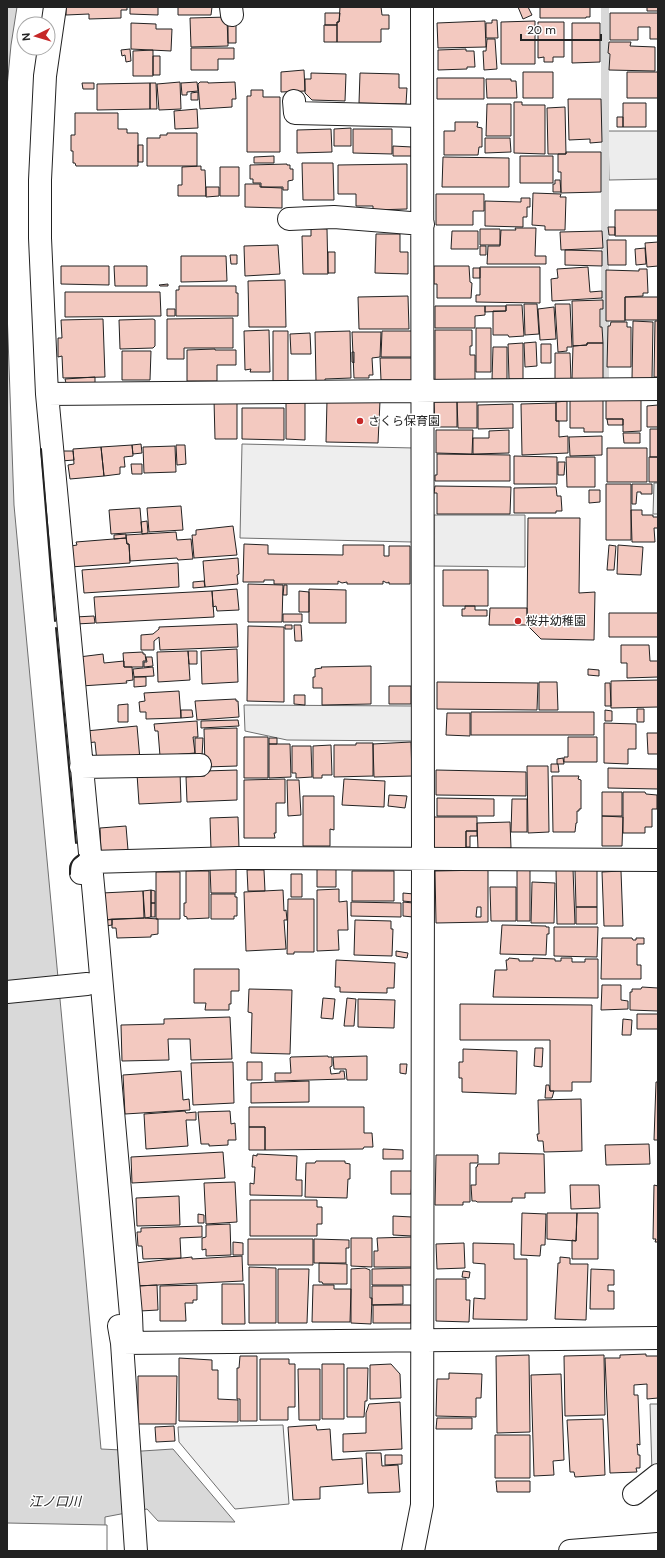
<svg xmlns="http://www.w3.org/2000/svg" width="665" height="1558" font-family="'DM Sans','Noto Sans JP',sans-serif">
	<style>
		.green { fill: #eee; stroke: #6f6f6f }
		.parking { fill: #ededed; stroke: #6f6f6f }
		.water { fill: #d9d9d9; stroke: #6f6f6f }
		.pier { fill: #fff; stroke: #6f6f6f }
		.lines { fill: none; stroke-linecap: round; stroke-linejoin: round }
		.stream { stroke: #d9d9d9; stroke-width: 8 }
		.building { fill: #f3c9c0; stroke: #222; fill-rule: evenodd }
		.minor-casing { stroke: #222; stroke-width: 24 }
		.secondary-casing { stroke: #222; stroke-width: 24 }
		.minor { stroke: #fff; stroke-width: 22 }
		.secondary { stroke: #fff; stroke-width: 22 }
		.wall { stroke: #222; stroke-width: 2 }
		.poi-dot { fill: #c62828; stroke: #fff; stroke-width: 1.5 }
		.labels { text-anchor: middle; stroke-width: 3; stroke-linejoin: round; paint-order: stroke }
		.poi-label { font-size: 12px; fill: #222; stroke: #fff; text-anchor: start }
		.water-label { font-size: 13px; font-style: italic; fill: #222; stroke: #fff }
	</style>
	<rect width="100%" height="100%" fill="#fff"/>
	<path class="green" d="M242 444 414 448 412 542 240 538Z"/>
	<path class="parking" d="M608 131H658V179L609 180Z
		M654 483H658V514H653Z
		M434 515H525V567L434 566Z
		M244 705 413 706V741L287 740 245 731Z
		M650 1404H658V1468L652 1473Z
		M283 1425 289 1504 235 1509 179 1442 178 1427Z"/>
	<path class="water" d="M7 7H17L11 45 7 87Z
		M7 310 14 505 84 1257 101 1449 142 1451 173 1449 235 1522 158 1521 147 1509 105 1517V1551H7Z"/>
	<path class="pier" d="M7 1523 107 1525V1551H7Z"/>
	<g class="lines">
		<path class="stream" d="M605 7V380"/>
	</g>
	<path class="building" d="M66 7H127V10H121V18L89 19V14L66 15Z
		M130 7H158V15L130 14Z
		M178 7H212L211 15H178Z
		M340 7H381L382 15H389V29H381V42H337V22H339Z
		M518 7H528L532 15 523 19Z
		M540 7H590V17H586V18H540Z
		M647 7H658V11H647Z
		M325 13H340L339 22H337V25H325Z
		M610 13H658V39H650V27H638V40H610Z
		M228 17V46L191 47 190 18Z
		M227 20H236V43H228Z
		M492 20H497L498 38H486V23H492Z
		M485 21 486 47 438 48 437 23Z
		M535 21V64H501V22Z
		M538 22H564V57H553V62H544V57L538 58Z
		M131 23 156 24V29H172L171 51 131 49Z
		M572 23H600V62L572 63Z
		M324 25H337V42H324Z
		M487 39H495L497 69 484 70 483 51H486Z
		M609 42H631L630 46 655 47V71L609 70 610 54 608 53Z
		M191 48H234V59H218V70H191Z
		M130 49 131 61 126 62 125 55 122 56 121 50Z
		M466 49V51H474L475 67H467V69L438 70V50Z
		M153 50V76H133V51Z
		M153 56H160V75H153Z
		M304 70 305 91 281 92V72Z
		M523 72H553V98H523Z
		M627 72H658V98H627Z
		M311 73 346 74 345 101 312 100 305 93V79H311Z
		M360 73 399 74V88H407L406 104 359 103Z
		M437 78H484V99H437Z
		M486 79H511V81H516L517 98H487Z
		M180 82 181 109 159 110 157 84Z
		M197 82 198 91 187 92V95H182L181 83Z
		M200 82H208V83L235 82 236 99H232V107L200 109 198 84Z
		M82 83H94V89H83Z
		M150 83H156L157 109H150Z
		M150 83V109L97 110V84Z
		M251 90H263V97H280V152H247V96H251Z
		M198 92V100H191V93Z
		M568 99H601L602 142 590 143V139L569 140Z
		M514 102H522V105H545V154L514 153Z
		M623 103H646V127H623Z
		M487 104H511V136H486Z
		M565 107 566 154H548L547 108Z
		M197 109 198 128 175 129 174 111Z
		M75 113H118V129H127V133H138V166H76L75 163H73V151H71V135H75Z
		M617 117H623V127H617Z
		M455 122H478L477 127 482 128V147H479L478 155H444V131H455Z
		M351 128V146H334V129Z
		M331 129 332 152 297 153V130Z
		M353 129H392V154L353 153Z
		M167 133H197V166H147V138H160V135H167Z
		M485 138H510L511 152 485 153Z
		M138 145H143V162H138Z
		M393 146 412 147V156H393Z
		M566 152H601V192L561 193V172H558V154H566Z
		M274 156V163H254V157Z
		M520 156H553V183H520Z
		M443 157 509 158V187H442Z
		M302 163H333L334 200H303Z
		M287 164V165H290V169H293V180L288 181V190H283V187H261V183H253V179H250V165Z
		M407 164V209L373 210V206H356V194H338V165Z
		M201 166V170H205L206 196H178V185H182V167Z
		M220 167H239V196H220Z
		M555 180H560L561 192H553V184H555Z
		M245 184H260V187L282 188V208L245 207Z
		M206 187H219V196L206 197Z
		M533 193 561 194 560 197H566L565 230H545V226L532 225Z
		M436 194H484V211H473V225H436Z
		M521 198H530V207H527V217H523V227L485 226V201L521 202Z
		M615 210H658V236H615Z
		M608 227H615V235H609Z
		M311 228 327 229 328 274H303L302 236H311Z
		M515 228H536L535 256H546V264H487L488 246H500L501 230H516Z
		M480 229H500V245H480Z
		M452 231H478V249H451Z
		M602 231 603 248 561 250 560 232Z
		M376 234H400V252H408V274L375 273Z
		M607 240H626V265H608Z
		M658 242V266L647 267 645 243Z
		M278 245 280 274 245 276 244 246Z
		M480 246H486V255H480Z
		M645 248 646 264 636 265 635 249Z
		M565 250 602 251V266L565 265Z
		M328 252H335V273H328Z
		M230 255H237V264H231Z
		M181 256H226L227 281 181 282Z
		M61 266H109V285L61 284Z
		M114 266H147V286H115Z
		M434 266H469L470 282 472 283 471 298H437V284H434Z
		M480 267H540V303L476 302V295H480Z
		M588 267 590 292 602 291V298L552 301 551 279 558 278 557 269Z
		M473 268H480V278H473Z
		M639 269H647L648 293H643V296L625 297V321H606V270L639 271Z
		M285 280 286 327H249L248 281Z
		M168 284V286H160L159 285Z
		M179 286H236V293H238V316H176V290H179Z
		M65 292H160L161 316 65 317Z
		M408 296 409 329H359L358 297Z
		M625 297H658V320H625Z
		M603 300V309H600V327H602L603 343H587V345L573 346 572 301Z
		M524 304H537L539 334 525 335Z
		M555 304H570L572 347H567V351L558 352Z
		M506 305H522L524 336 509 337 508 335H493V311H506Z
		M435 306H485V315L475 316V328H435Z
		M485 306H506V311L485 312Z
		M554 307 556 339 540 340 538 309Z
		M167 309H175V316H167Z
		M233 318V348H184V359H167V319Z
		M103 319 105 377 63 378 62 356 58 357V338H62L61 320Z
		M153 319 155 320V346L153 348 120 349 119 320Z
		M633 321 653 322 652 379H632Z
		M655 321H658V377H654Z
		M611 322H627V327H631V367H607L608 326H610Z
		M476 328H491V372H476Z
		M269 330 270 372H250L251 369 245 370 244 331Z
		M435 330H472V346H470V355H475V380H435Z
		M273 331H288V381H273Z
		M350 331 351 378 325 379V381H316L315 332Z
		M382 331H412V357H381Z
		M352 332H381L380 357 372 358 373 375H369V378H354Z
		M310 333 311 354H291L290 334Z
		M536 342 537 366 525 367 524 343Z
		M523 343V379H509L508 344Z
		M587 343H603V379H572L573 346 587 345Z
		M541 344H551V363H541Z
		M493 347H507V379H492Z
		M215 349V350H236V365H217V381H187V350Z
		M122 351H151L150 380H122Z
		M352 352H354V363L352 362Z
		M555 353H570L571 380H555Z
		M380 358H412V380H381Z
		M95 377V383H66L65 379Z
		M606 398H641V431L623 432V419H606Z
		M214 400H237V439H215Z
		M327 400 380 401 378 443 326 442Z
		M434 400H457V427H435Z
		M570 400H603V432H584V428H570Z
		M286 401H305V440L286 439Z
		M457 401H477V428H458Z
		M567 401V421H556V402Z
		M556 403V421H559V437L568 436V453L522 455 521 404Z
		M513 404V428L478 429V405Z
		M658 405V427H647V406Z
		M242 408H284V440L242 439Z
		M607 419H623V425H608Z
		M650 429H658V457H650Z
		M436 430H473L472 454 436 453Z
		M509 430V453L473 454V438H489V431Z
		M623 433H640V443H624Z
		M602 436V455L570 456 569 437Z
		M141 444 142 453 133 454 132 445Z
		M132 445 133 456 124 457 125 467H120V474L104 476 101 447Z
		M176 445H185L186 464 177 465Z
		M175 446 176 472 144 473 143 447Z
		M101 447 104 476 70 479 68 465 74 464 73 449Z
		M607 448H647V482H607Z
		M60 451H73L74 460 61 461Z
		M437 454 510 455V481H435V475H437Z
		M514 456 557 457V484H514Z
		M566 457H595V487H567Z
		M649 457H658V482H649Z
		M558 462H565L564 475H558Z
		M131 464H142V474H132Z
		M606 484H631V540H606Z
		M632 484H652V494H641V492H637L636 504H632Z
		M435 486 511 487 510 514H437V493H434Z
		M556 487 557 496H561L562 511H556V513H514V488Z
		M589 490H600V502L589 503Z
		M181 506 183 530 149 532 147 508Z
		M140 508 142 532 111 534 109 510Z
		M631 510H642V515H653V517H658V528H654L655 542H632Z
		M528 518H580L579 593 595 592 594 640 541 639 527 625Z
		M147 521 148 533 142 534 141 522Z
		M233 526 237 555 194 558 192 535H196V530Z
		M176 532 177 540 191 539 193 559 178 560 177 558 130 561 129 544H127L126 535Z
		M126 534V538L114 539V535Z
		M126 538 127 544H129L130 563 70 567 71 546 77 545 76 542Z
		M244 544 268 545V554L343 555V545H384V556H389V546H410V584H389V582L387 583 383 581V584H347V582L342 583 338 581V584H274V580H264V582H243Z
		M609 545 616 546 614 570H607Z
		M618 545 643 547 641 575 617 574Z
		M238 558 239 574 237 575 238 584 205 587 203 561Z
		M178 563 179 587 84 593 82 570Z
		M443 570H488V606H443Z
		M204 581 205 587 193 588V582Z
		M248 584 283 585 282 622H248Z
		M284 585H287V595H283Z
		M237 589 239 610 217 611 216 606 213 607 212 591Z
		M309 589 346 590V623H309Z
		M212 591 214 617 96 623 94 597Z
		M299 591 309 592V612H299Z
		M465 606H475V610H487V616H462V609H465Z
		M490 608H527V625H489Z
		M609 613H658V637H609Z
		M283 614H302V622H283Z
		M94 616 95 623 76 624 75 617Z
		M237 624 238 647 160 650 159 637 154 641V650H141V635L153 634 159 629V627Z
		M285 625H292V629H285Z
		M294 625H301L302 641H295Z
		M248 626 284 627V702L247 701Z
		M621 645H649L650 661H658V677L627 678V663H621Z
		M237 649 238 682 202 684 201 651Z
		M188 651 190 680 158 682 157 652Z
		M188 651H197V664H189Z
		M143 652V654H145L146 661H143V667H124L123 653Z
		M103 654 104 663 124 661V667H132L133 680 126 681 127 683 81 686 79 657Z
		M146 657H152L153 666 144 667V662H147Z
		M371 666V704L322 705V688H313V677H315V669L322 668 321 667Z
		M153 667 154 676 134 677 133 669Z
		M588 669 599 670V676L588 675Z
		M134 677H146V686L134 687Z
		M658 680V707L611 708V681Z
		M437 682 538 683 537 710 437 709Z
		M539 682H557L558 710H539Z
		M605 683H610L611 706H605Z
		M389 686H411V704H389Z
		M179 691 181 718 146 719V712H140L139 702 145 701 144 693Z
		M294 695H305V705L294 704Z
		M236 699V701H238L239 717 197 720 195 701Z
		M128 704V722H118V705Z
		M637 709H644V722H637Z
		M181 710H192L193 717 181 718Z
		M605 710 612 711V721H605Z
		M471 712H594V735H471Z
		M447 713H470V736L446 735Z
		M238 720 239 726 201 728V721Z
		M197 721 198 737H193L195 753 160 756 158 731H155L154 724Z
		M604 723 636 724V749H628V764L604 763Z
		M137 726 140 760 97 762 95 742 87 743 86 731Z
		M237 728V766L205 767 204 729Z
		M647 733H658V754H648Z
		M244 737H268V778H244Z
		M568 737H597V762H564V757H568Z
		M195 738H203L202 756H195Z
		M269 738H277V744H269Z
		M411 742 412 776 374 777 373 744Z
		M356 743H373V776L334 777V745H356Z
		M269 744H290L291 777 269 778Z
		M331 745 332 775H322V778H313V746Z
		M292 746H311L312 777 296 778V773H292Z
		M563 758 564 764H557V759Z
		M551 764H558L559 772H551Z
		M527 766H548L549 832 528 833Z
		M608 768 658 769V789L608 788Z
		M237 770V800L187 802 186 777 205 776V771Z
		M436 770 526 772V796L436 795Z
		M180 772 181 802 139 804 137 774Z
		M552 776H579L578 779 581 780V809H579V811H577V823H576L575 832H553Z
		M285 779V803H276V833H274L275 838H244V780Z
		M344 779 385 781 384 807 342 805Z
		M287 780H299L301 815 288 816Z
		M602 792H622V816H602Z
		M623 792H645L646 794 657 795V809H652V827H645V833H623Z
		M389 795 407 796 405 808 388 806Z
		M303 796H334V830L330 829V846H303Z
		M437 798 494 799V816H437Z
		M512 799H527V832H511Z
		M602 816 623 817 622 846H602Z
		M238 817 239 848 211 849 210 818Z
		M434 817H477V831H466V849L434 848Z
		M510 822 511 848 478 849 477 823Z
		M126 826 128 850 101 852 100 828Z
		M466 831H477V836H470V847H466Z
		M210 868H236V893H211Z
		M317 868H336V887H317Z
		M517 869H530V921H517Z
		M556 869H573L575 924H557Z
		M247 870H264L265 891H248Z
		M488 870V922L436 923 435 871ZM477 907H481V917H476Z
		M575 870H597V907H576Z
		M186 871H209V918L187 919V917L184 916V903H186Z
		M352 871H394V901H352Z
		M621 871 623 926H604L602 872Z
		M156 872H180V919H156Z
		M291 874H302V897H291Z
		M532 882 555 883 554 923H531Z
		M490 887H516V921H491Z
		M339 889V902L347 901 348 930H338L339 950 317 951V890Z
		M151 890V917L145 918 143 891Z
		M151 890 155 891V903H151Z
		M283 890 284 911 286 910 287 920H284L286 949 246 951 244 892Z
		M143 891 144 918 104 920 102 893Z
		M403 893 414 894 413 902 403 901Z
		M211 894H235V897H237V916H234V919H211Z
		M288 899H314V952H294V954H287Z
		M351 902 401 903V917L351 916Z
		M403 902 413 903V917L403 916Z
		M151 903H155V917H151Z
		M576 907H597V924H576Z
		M144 918 158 919V934L151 935V937L117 938 116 928H112V919Z
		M112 919V925L106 926V920Z
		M355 920 391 921V929H393L392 956 354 955Z
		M502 925 546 926V927H549V934H547L546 955 500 954Z
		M554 927H598L597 957 554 956Z
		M602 938H632L633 940H636V938H644V944H637V965H641V979H601Z
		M396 951 408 953 407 958 396 956Z
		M509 958 519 959V961H533V958L555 959V961H561V958H572V962H585V959H598V998L493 997 495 970H507L506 960H508Z
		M336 960 395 963 394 988H387V993L340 992V987H335Z
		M194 969H239V991H231V1004H229V1010H205L206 1003H194Z
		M602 985H621V1000L628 1001V1009L601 1010Z
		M642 987 658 988V1011L630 1010V992H632V989H641Z
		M249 989 292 990 290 1054 251 1053 252 1013 248 1012Z
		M323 998 335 999 333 1019 321 1018Z
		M347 998 356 999 354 1026H344Z
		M358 999 395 1000 394 1028 358 1027Z
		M460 1004 592 1005 591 1082H572V1091H550V1040H460Z
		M637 1014H658V1029H637Z
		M230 1017 232 1059 191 1060 190 1039H168L169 1060 122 1061 121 1025 164 1024V1019Z
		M623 1019 632 1020 631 1035H622Z
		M535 1048H543L542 1067 534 1066Z
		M463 1049 517 1051 516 1094 462 1092V1078H459V1062H463Z
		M328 1056V1057H332V1066L330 1067 331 1074 340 1073V1071H344L345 1079 275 1081V1073H291L290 1058 291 1057Z
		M367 1056V1080H347L346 1069H334L333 1057Z
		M233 1062 234 1103 193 1105 191 1063Z
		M247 1062H262V1080H247Z
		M400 1064H407L406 1074 400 1073Z
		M181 1071 183 1100 189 1099 190 1110 125 1114 123 1075Z
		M309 1081V1102L251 1103V1083Z
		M656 1082H658V1140H654Z
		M546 1085H549L550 1091H554L552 1098H545Z
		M581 1099 582 1151 544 1152 543 1141H538L537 1134H539L538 1100Z
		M249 1107H364V1133H372L373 1147H364L363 1149 265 1150V1127H249Z
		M185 1111 186 1113 196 1112V1120H186L188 1146 146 1149 144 1114Z
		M230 1111 231 1124 235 1123 236 1140H228V1145L209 1146V1144H201L198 1112Z
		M249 1127H265V1150H249Z
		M649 1144 650 1164 606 1165 605 1145Z
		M383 1149 403 1150V1159H383Z
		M223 1152 225 1178 132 1183 131 1157Z
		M499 1153 544 1154 545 1193H525V1198H512V1202H477L476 1201H472L471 1185H476V1167H477L478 1164H499Z
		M257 1154 297 1156 296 1180H302V1196L250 1195V1183L254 1184 255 1167H252L253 1155 257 1156Z
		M436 1155H478V1163H470V1202H463V1205H435Z
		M316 1161H345V1163L350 1164V1179H348L347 1198 305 1197 306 1163H315Z
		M391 1171H413L411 1194H391Z
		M235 1182 237 1222 206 1224 204 1183Z
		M570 1185H599L600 1208 571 1209Z
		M654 1185 658 1186V1242H655L656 1239H653Z
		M179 1196 180 1225 137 1226 136 1198Z
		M250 1200H317V1207H322V1224H317V1236H250Z
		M522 1213 546 1214 545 1245H541L540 1256 521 1255Z
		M547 1213H577L576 1241 547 1239Z
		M577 1213H598V1259H572V1240L576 1241Z
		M198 1214 204 1215V1223H198Z
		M393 1216 412 1217V1236L393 1235Z
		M230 1224 231 1255 206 1256V1249L202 1250V1238L206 1237V1225Z
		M202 1226V1237L180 1238 181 1258 143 1259 142 1246H138L137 1232H141V1228Z
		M412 1237 413 1267H374V1251H378L377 1238Z
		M351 1238H372V1267L351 1266Z
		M248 1239H313V1265H248Z
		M314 1239 349 1240V1248H346V1263H314Z
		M233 1242 243 1243V1255H233Z
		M464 1243 465 1268 437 1269 436 1244Z
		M473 1243 514 1244V1259H527V1320L473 1319 474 1298 485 1299V1264L473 1263Z
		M242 1256 243 1281 137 1286 135 1263 192 1257V1259Z
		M560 1257 570 1258V1264H588L586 1320 555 1319 558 1263H560Z
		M319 1263 347 1264V1284H323L322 1282H319Z
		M249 1267 276 1268V1323H249Z
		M365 1268 370 1270V1298H372L371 1324 351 1323V1269Z
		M412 1268 413 1285H372V1269Z
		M278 1269H309L307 1323H278Z
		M591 1269 614 1270V1285H608V1291H614V1309H590Z
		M463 1271 470 1272 469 1278 462 1277Z
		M436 1279H466V1300H470L469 1322 436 1321Z
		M222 1284H244L245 1324H222Z
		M157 1285 158 1310 140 1311 137 1286Z
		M197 1285V1300H193V1303H185L186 1321H160V1286Z
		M313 1285H334V1289H351L350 1322H312Z
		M372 1286H403V1304L372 1305Z
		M373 1305H411V1323H373Z
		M646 1354V1356H658V1398L647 1399V1384L634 1385V1395H638L640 1445 637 1444 638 1455H640V1468H636L637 1472 610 1473 605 1358H620V1355Z
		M529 1355 530 1432 497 1433 496 1356Z
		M604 1355 605 1415 565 1416 564 1356Z
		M240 1356H257V1421H240V1399H237V1368H239Z
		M179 1358 212 1360V1370H218V1399L238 1400V1422L179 1421Z
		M260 1359H289V1364H295V1407H288V1420H260Z
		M322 1364H344V1419H322Z
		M391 1364 400 1374 401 1398 370 1399V1365Z
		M347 1368H368L367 1401H365L364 1417H347Z
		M298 1369H320V1420H299Z
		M449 1373 482 1374 481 1398H476V1417L436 1416 437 1379H449Z
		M561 1374 564 1460 553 1461 554 1475 534 1476 531 1375Z
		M138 1376H177L176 1424H138Z
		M400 1402 402 1449 343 1452V1434L366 1433V1413L369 1404Z
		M437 1418H472V1429H436Z
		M603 1419 605 1475 575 1477 574 1472H570L567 1420Z
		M316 1425 317 1430 330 1429 332 1460 362 1458 363 1484 320 1487V1499L293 1500 288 1427Z
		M174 1426 175 1441 156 1442 155 1427Z
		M495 1435H530V1478H495Z
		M366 1453H381L382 1466 398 1465 400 1492 368 1493Z
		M385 1455H402V1464L385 1465Z
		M496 1481H530V1492H497Z"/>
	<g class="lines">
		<g class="minor-casing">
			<path id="minor" d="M55 7 45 76 40 180V238L47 394 94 896 131 1315 132 1343
				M231 7 232 15
				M294 101 295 113 422 116
				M289 219 334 217 423 224
				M47 394 658 389
				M81 767 200 765
				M81 873V869L90 862 238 858 658 860
				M7 992 87 984
				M119 1326 122 1343 136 1551
				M122 1343 658 1338
				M634 1494 658 1475
				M413 1551 422 1505 423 859 422 7"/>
		</g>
		<g class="secondary-casing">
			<path id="secondary" d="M570 1551 658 1544"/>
		</g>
		<use href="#minor" class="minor"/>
		<use href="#secondary" class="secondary"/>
		<path class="wall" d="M41 449 55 621
			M56 628 76 843
			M70 874C70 865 71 860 79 855"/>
	</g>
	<g class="poi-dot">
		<circle cx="360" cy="421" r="4"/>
		<circle cx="518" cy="621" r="4"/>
	</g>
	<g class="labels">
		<g class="poi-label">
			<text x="368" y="425">さくら保育園</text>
			<text x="526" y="625">桜井幼稚園</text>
		</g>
		<g class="water-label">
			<text x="55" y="1506">江ノ口川</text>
		</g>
	</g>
	<rect width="665" height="1558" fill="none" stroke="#222222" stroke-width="16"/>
	<g transform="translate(36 36) rotate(265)"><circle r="19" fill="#ffffff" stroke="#a7a7a7"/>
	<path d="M0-3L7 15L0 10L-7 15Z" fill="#c62828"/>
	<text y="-6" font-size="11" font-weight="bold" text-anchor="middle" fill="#222222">N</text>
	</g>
	<path d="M521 34v6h80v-6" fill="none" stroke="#222222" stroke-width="2"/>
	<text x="527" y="34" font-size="12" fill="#222222" stroke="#ffffff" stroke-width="3" paint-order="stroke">20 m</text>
</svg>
